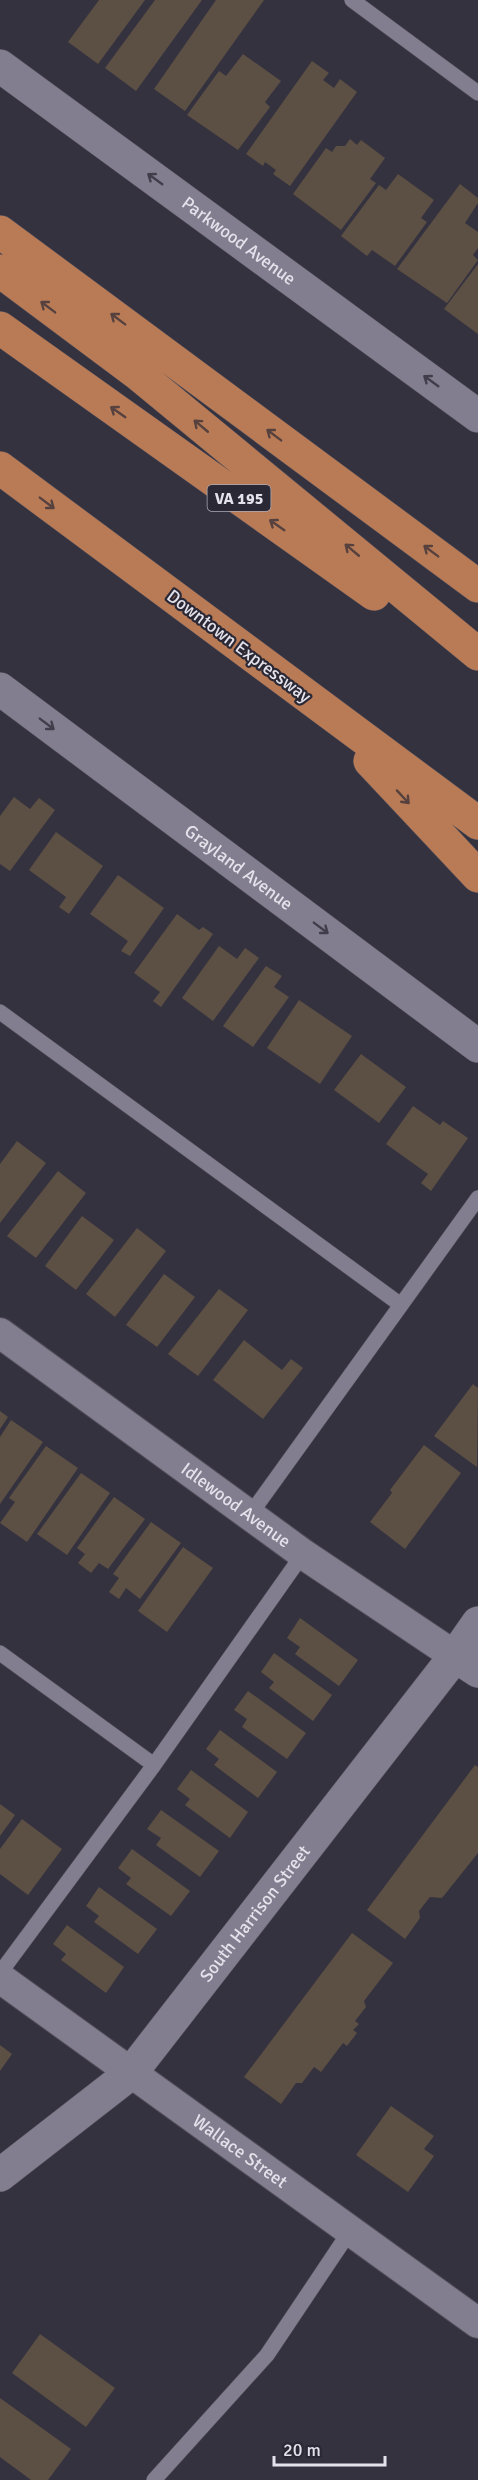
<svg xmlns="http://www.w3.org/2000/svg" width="478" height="2480" font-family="Signika,sans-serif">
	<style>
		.building { fill: #5c4f43 }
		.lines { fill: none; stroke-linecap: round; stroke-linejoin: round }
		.lane-casing { stroke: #514d59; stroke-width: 16 }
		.street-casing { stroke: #514d59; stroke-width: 32 }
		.secondary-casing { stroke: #514d59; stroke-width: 34 }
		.highway-casing { stroke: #514d59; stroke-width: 34 }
		.lane { stroke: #827e8f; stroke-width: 15 }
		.street { stroke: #827e8f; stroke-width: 30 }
		.secondary { stroke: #827e8f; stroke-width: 33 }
		.highway { stroke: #b97b55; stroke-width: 33 }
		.oneway { stroke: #413e4c }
		.oneway2 { stroke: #56413f }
		.labels { text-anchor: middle; stroke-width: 4.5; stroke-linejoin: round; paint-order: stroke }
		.shield { fill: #2b2835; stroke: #acaab4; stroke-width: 1.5 }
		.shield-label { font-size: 16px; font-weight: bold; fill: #e4e2eb }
		.street-label { font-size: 18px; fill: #e4e2eb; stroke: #2b2835 }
	</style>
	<rect width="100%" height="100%" fill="#353240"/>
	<path class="building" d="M99 0H145L98 64 68 42Z
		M155 0H202L136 91 105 68Z
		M216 0H264L185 111 154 89Z
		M243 54 281 81 265 102 270 107 238 150 187 115 219 71 226 76Z
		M312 61 329 73 323 80 334 88 340 79 357 92 290 186 273 174 276 170 265 162 263 166 246 154Z
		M350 139 357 145 361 140 385 158 370 179 376 183 341 230 293 194 326 148 332 152 336 146H345Z
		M398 174 434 200 421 218 427 222 395 266 372 250 367 256 341 236 379 185 386 190Z
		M460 184 478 198V203L465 223 478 232V248L473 255 478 260 447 303 397 269Z
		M478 264V334L444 309Z
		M14 797 30 809 39 798 55 810 10 871 0 864V816Z
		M56 832 103 866 69 914 59 907 66 897 29 870Z
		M118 875 164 908 130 956 121 951 128 941 90 914Z
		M177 914 199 930 203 927 213 934 161 1007 153 1001 160 992 134 973Z
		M219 946 237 959 245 948 259 958 213 1021 182 998Z
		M266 966 282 976 274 987 289 997 253 1047 223 1026Z
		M299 1000 352 1036 320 1084 267 1048Z
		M361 1054 406 1087 379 1123 334 1090Z
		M413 1106 440 1125 443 1121 468 1138 431 1191 421 1183 428 1174 386 1144Z
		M17 1141 46 1163 0 1223V1164Z
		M58 1171 86 1193 36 1258 7 1236Z
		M82 1216 114 1240 76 1290 45 1266Z
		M137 1228 166 1251 115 1317 86 1294Z
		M164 1274 195 1297 157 1347 126 1325Z
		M219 1289 248 1310 198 1376 168 1354Z
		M244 1340 282 1370 291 1359 303 1368 263 1419 213 1380Z
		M473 1384 478 1388 477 1467 434 1436Z
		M0 1411 8 1417 0 1429Z
		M11 1420 43 1442 0 1504V1437Z
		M424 1445 461 1473 405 1549 370 1522 392 1493 390 1490Z
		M46 1446 78 1468 27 1542 0 1523 15 1502 9 1498Z
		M81 1473 110 1493 67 1555 37 1534Z
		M114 1497 145 1519 108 1569 99 1563 91 1573 78 1563 85 1554 77 1548Z
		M151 1522 181 1543 140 1599 126 1588 119 1599 109 1592 119 1578 113 1574Z
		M183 1547 213 1568 167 1632 138 1611Z
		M300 1618 358 1660 339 1686 295 1654 300 1647 287 1638Z
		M274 1653 332 1695 313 1721 269 1688 274 1682 261 1672Z
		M248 1691 306 1733 287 1759 242 1727 247 1719 234 1710Z
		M220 1730 277 1772 258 1798 214 1765 219 1759 206 1749Z
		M475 1765 478 1767V1853L442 1898 430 1897 419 1911 420 1918 405 1939 367 1910Z
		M191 1770 248 1812 230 1838 185 1805 190 1799 177 1789Z
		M0 1804 15 1815 0 1836Z
		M161 1810 219 1851 200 1877 156 1845 161 1838 147 1829Z
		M22 1819 62 1849 28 1895 0 1874V1849Z
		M132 1849 190 1891 171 1916 126 1884 131 1878 118 1868Z
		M99 1887 157 1929 138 1954 94 1922 99 1916 86 1906Z
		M67 1925 124 1967 106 1993 61 1960 66 1954 53 1944Z
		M352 1933 393 1963 364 2001 366 2007 355 2021 359 2024 353 2030 357 2033 347 2046 343 2043 321 2072 314 2067 302 2083H296L281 2104 244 2077Z
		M0 2045 12 2054 0 2071Z
		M391 2106 434 2136 424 2149 434 2156 408 2192 356 2155Z
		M40 2334 115 2388 86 2427 12 2373Z
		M0 2398 71 2449 48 2480H31L0 2457Z"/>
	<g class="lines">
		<g class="lane-casing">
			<path id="lane" d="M352 0 478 93
				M0 1012 401 1305 478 1198
				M249 1516 401 1305
				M0 1653 154 1765 303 1554
				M0 1973 154 1765
				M154 2480 267 2355 350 2231"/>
		</g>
		<g class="street-casing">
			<g id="street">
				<path id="s1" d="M0 1333 303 1554 455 1656"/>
				<path id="s2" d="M0 1978 478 2323"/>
			</g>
		</g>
		<g class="secondary-casing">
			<g id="secondary">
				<path id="s3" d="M0 66 478 416"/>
				<path id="s4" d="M0 689 478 1046"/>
				<path d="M455 1656 478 1671"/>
				<path id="s5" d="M0 2175 131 2073 455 1656 478 1623"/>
			</g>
		</g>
		<g class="highway-casing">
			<path id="highway" d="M0 232 478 586
				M0 271 138 374 478 654
				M0 328 374 594
				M0 468 478 823
				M370 761 478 876"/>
		</g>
		<use href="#lane" class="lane"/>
		<use href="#street" class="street"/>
		<use href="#secondary" class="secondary"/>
		<use href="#highway" class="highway"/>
	</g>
	<defs><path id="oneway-shaft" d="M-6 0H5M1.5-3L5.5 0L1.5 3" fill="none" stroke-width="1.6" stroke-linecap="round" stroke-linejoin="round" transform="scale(1.5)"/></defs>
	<g class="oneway">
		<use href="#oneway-shaft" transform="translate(155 179) rotate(-144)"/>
		<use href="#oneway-shaft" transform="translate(431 381) rotate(-144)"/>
		<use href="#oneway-shaft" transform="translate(47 724) rotate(37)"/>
		<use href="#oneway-shaft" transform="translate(321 928) rotate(37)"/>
	</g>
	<g class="oneway2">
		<use href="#oneway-shaft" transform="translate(48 307) rotate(-143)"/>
		<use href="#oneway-shaft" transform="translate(118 319) rotate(-143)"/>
		<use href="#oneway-shaft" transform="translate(118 412) rotate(-145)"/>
		<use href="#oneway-shaft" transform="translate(201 426) rotate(-140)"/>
		<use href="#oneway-shaft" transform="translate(274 435) rotate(-143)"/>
		<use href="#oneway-shaft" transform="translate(47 503) rotate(37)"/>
		<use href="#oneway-shaft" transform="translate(277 525) rotate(-145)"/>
		<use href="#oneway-shaft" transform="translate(352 550) rotate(-140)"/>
		<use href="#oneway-shaft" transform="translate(431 551) rotate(-143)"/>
		<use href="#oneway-shaft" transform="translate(403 797) rotate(47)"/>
	</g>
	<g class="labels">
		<rect class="shield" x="207.5" y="485" width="63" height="26" rx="4.5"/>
		<g class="shield-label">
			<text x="239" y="504">VA 195</text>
		</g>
		<g class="street-label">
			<text dy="6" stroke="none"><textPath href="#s3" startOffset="296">Parkwood Avenue</textPath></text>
			<text transform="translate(239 646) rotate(37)" y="6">Downtown Expressway</text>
			<text dy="6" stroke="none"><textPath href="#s4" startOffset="298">Grayland Avenue</textPath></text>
			<text dy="6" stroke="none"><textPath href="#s1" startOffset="292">Idlewood Avenue</textPath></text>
			<text dy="6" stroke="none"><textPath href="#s5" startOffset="368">South Harrison Street</textPath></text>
			<text dy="6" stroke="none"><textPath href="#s2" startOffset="296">Wallace Street</textPath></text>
		</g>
	</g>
	<path d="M274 2456v9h111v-9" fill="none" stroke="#e4e2eb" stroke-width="3"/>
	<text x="283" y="2456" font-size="18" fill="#e4e2eb" stroke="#2b2835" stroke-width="4.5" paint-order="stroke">20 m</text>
</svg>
